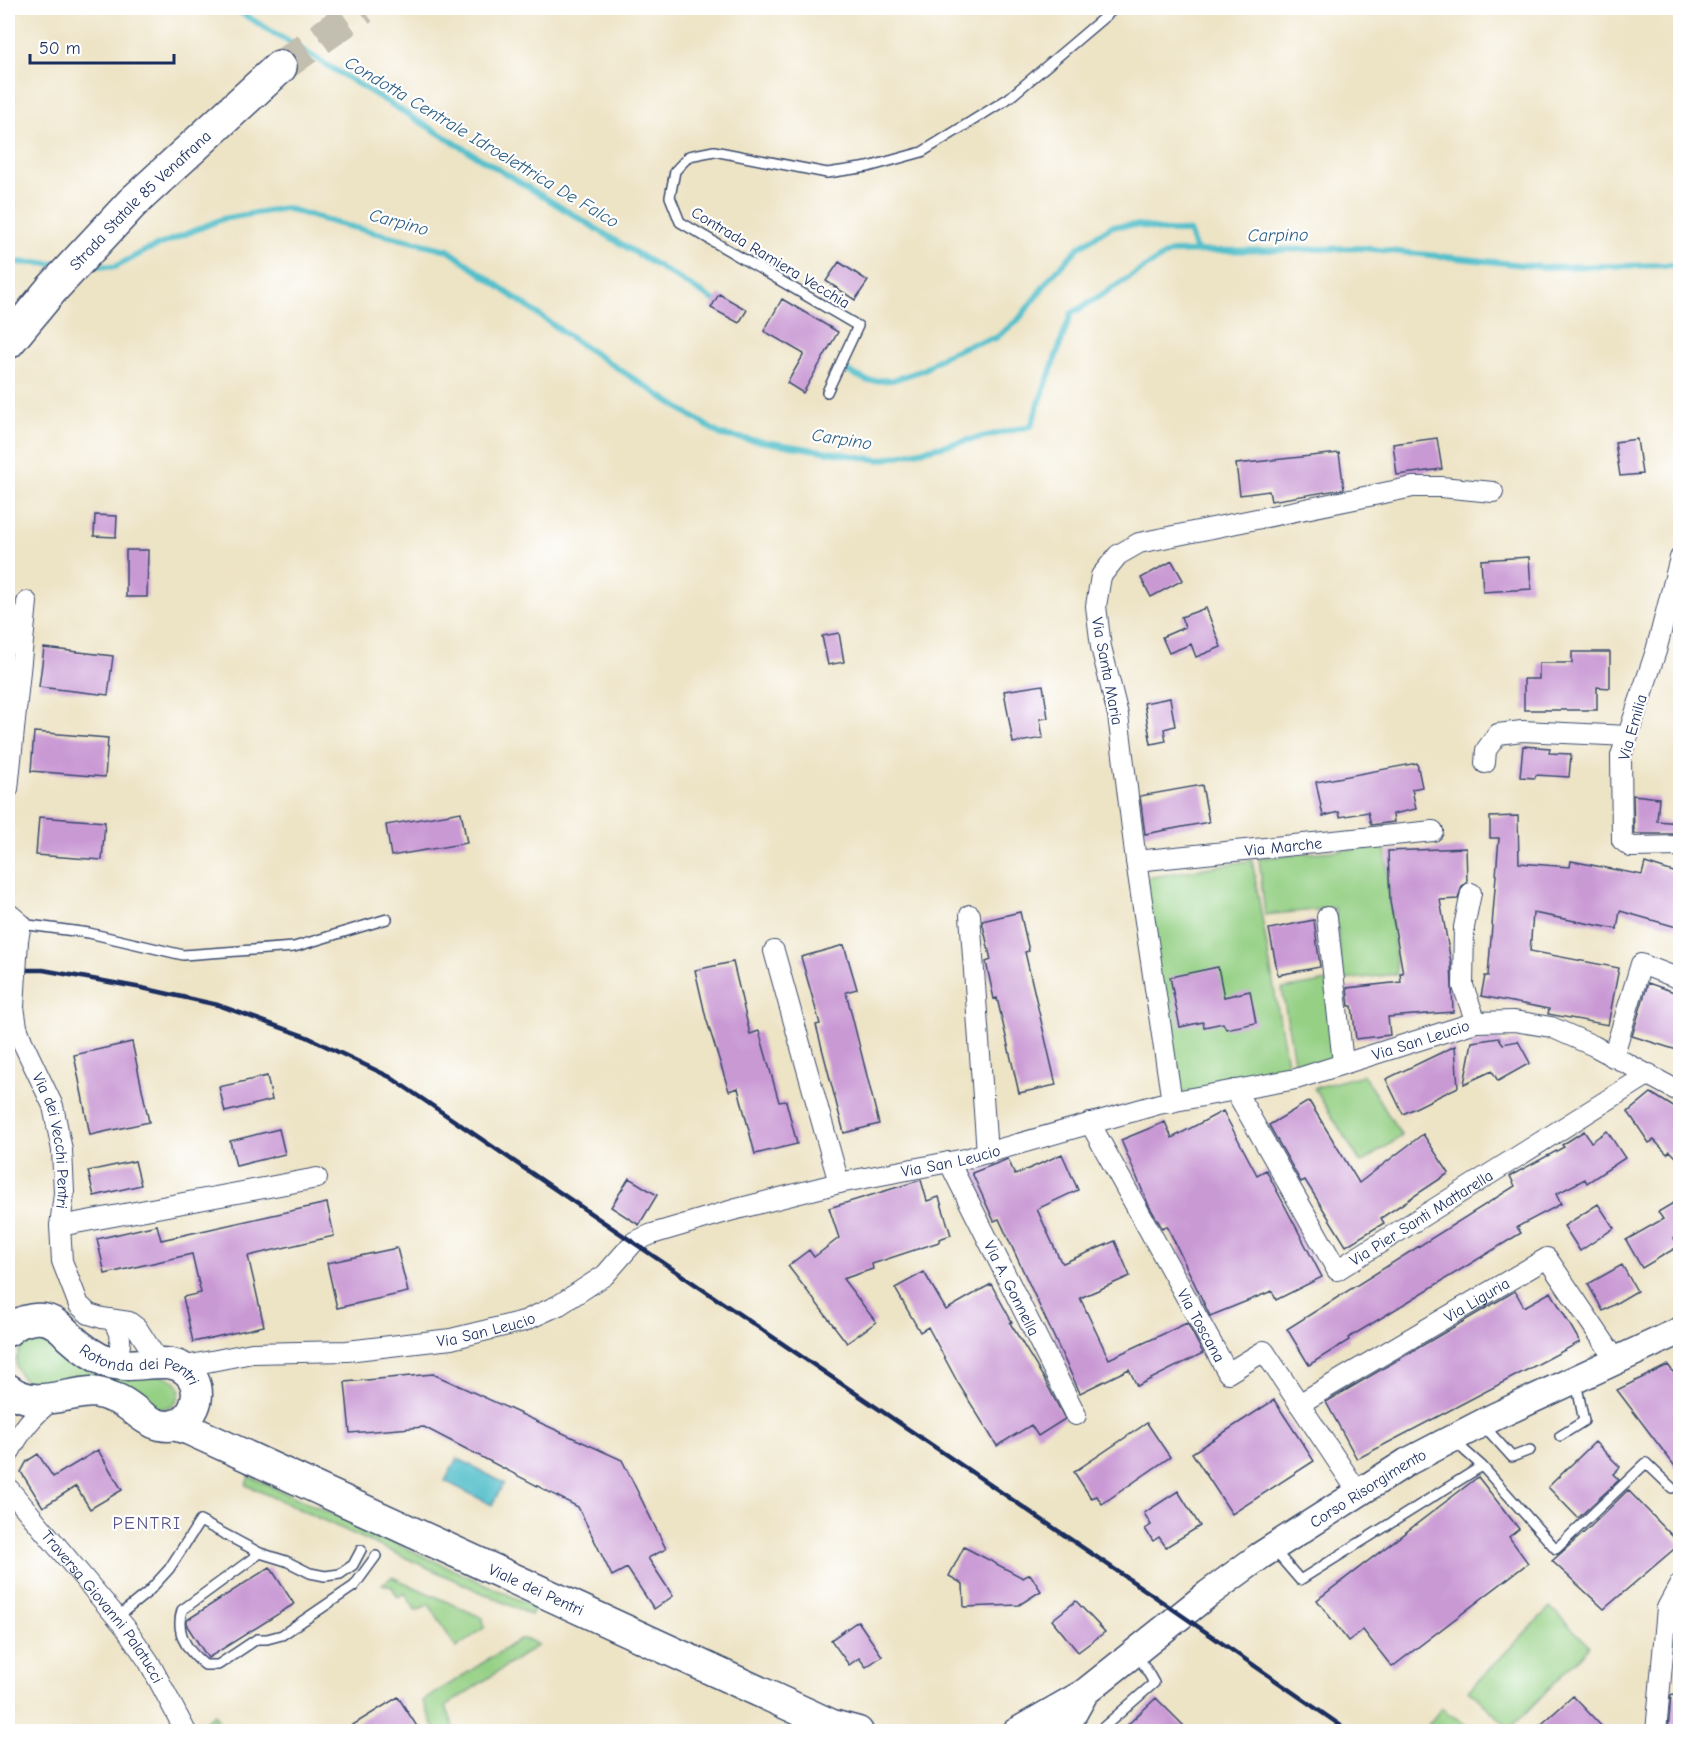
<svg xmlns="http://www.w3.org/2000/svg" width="1688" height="1739" font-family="'Comic Neue',sans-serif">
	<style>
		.green { fill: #95d085; stroke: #588072; stroke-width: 1.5 }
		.water { fill: #52bfcb; stroke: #367794; stroke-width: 1.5 }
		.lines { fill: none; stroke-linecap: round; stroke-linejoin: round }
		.stream { stroke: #52bfcb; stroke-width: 6 }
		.building { fill: #c999d4 }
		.highway-tunnel { stroke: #c3bfb0; stroke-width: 33; stroke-dasharray: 33 16; stroke-linecap: butt }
		.lane-casing { stroke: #3a4a6d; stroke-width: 12 }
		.street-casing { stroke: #3a4a6d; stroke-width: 22 }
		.secondary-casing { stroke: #3a4a6d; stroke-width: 30 }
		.primary-casing { stroke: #3a4a6d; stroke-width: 33 }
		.highway-casing { stroke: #3a4a6d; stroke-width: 36 }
		.lane { stroke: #fff; stroke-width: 9 }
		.street { stroke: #fff; stroke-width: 20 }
		.secondary { stroke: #fff; stroke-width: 27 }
		.primary { stroke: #fff; stroke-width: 30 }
		.highway { stroke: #fff; stroke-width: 33 }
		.rail { stroke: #1b2f5e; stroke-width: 4.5 }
		.street-bridge-casing { stroke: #3a4a6d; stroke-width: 22; stroke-linecap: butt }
		.street-bridge { stroke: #fff; stroke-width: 20 }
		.labels { text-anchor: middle; stroke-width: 4.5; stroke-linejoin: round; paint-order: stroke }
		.street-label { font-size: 16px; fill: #1b2f5e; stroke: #fff }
		.water-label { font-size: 18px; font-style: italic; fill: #2e6184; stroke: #fff }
		.neighbourhood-label { font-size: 18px; letter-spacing: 1.5px; fill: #585487; stroke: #fff }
	</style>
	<rect width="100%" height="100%" fill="#fff"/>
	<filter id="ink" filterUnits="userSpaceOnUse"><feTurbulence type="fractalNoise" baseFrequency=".0167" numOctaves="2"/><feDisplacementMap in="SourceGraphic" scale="12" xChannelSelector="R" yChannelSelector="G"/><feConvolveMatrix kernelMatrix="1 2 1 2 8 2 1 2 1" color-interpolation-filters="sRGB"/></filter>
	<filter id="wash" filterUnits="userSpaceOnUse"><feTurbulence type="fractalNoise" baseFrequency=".008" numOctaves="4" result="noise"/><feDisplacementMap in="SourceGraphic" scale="24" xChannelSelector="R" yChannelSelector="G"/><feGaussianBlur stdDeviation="1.35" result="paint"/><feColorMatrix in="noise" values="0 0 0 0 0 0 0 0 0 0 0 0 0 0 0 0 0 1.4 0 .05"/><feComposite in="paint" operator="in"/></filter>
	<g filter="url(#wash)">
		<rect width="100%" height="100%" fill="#ede3c5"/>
		<path class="green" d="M1385 846 1397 974 1343 980 1335 908 1265 915 1259 858Z
			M1252 860 1289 1075 1177 1094 1140 879Z
			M1329 981 1336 1060 1295 1067 1282 989Z
			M1363 1075 1402 1136 1361 1163 1314 1088Z
			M35 1340C60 1340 75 1369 99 1373 114 1377 133 1374 149 1375 159 1375 167 1375 175 1381 185 1390 177 1407 165 1408 153 1410 148 1400 138 1394 125 1388 108 1383 94 1380 83 1377 70 1377 58 1379 51 1381 43 1385 36 1384 21 1383 12 1367 18 1354 21 1345 27 1343 35 1340Z
			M249 1476 535 1607 531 1615 246 1485Z
			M392 1577 483 1618 484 1628 456 1648 429 1604 416 1611 405 1593 398 1597 392 1587 382 1584Z
			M1550 1607 1590 1646 1510 1729 1469 1690Z
			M520 1639 529 1640 538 1645 446 1706 455 1731H436L423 1701Z
			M1441 1708 1475 1731H1424Z
			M215 1714 222 1731H209L205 1721Z"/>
		<path class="water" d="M457 1458 504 1483 492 1505 445 1481Z"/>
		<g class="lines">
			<path class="stream" d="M233 8 715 301
				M8 262 61 264
				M89 265 115 267 147 250 222 219 285 208 339 224 448 250 577 342 721 435 880 460 1031 426 1071 314 1170 252 1362 248 1543 267 1680 265
				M845 370 868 381 893 380 923 370 945 355 969 345 996 338 1019 319 1050 278 1079 247 1112 226 1138 225 1164 231H1189L1196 251"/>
		</g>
		<g id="blocks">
			<path class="building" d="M839 262 868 281 855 300 826 281Z
				M719 294 747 310 739 323 711 308Z
				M782 299 838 332 803 393 787 383 804 354 764 331Z
				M1437 438 1442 469 1397 475 1393 444Z
				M1637 439 1642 474 1620 476 1615 442Z
				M1339 453 1344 489 1271 501 1269 491 1240 495 1236 464Z
				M95 515 117 516 116 537 94 536Z
				M126 550H148L147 597H126Z
				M1529 557 1531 589 1483 592 1481 560Z
				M1172 561 1183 580 1151 597 1141 578Z
				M1206 608 1221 647 1196 657 1191 644 1169 653 1162 637 1185 627 1181 617Z
				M839 633 844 662 828 665 822 636Z
				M44 648 113 656 108 695 39 687Z
				M1572 652H1610V688L1597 687V710H1524V679H1539V663H1572Z
				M1043 685 1048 718 1040 719 1043 738 1013 743 1004 691Z
				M1170 698 1175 726 1164 729 1166 741 1151 744 1144 703Z
				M34 732 108 738 105 777 31 771Z
				M1523 746 1550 748 1549 753 1571 754 1569 777 1536 775 1535 778 1520 777Z
				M1417 763 1422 787 1412 789 1416 809 1393 814 1394 822 1371 825 1368 812 1340 817 1339 812 1323 816 1316 782Z
				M1202 785 1209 822 1145 834 1140 796Z
				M1633 795 1659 798 1657 821 1680 823V834H1634Z
				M461 812 467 843 391 856 386 825Z
				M1518 816 1519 863 1570 867 1571 861 1642 875 1645 863 1680 874V928L1620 911 1617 929 1533 913 1530 951 1619 968 1608 1025 1548 1014 1549 1009 1481 996 1485 976H1488L1499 838H1490V817Z
				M39 817 105 822 102 860 36 855Z
				M1466 848 1467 882 1462 886 1458 899 1440 900 1451 962 1453 1012 1388 1017 1390 1035 1356 1039 1352 1006H1349L1347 988 1401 982 1400 973H1403L1390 902 1388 851Z
				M1020 912 1029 951 1025 952 1056 1085 1019 1093 997 998 994 999 986 962 991 960 982 921Z
				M1314 920 1320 967 1278 975 1269 929Z
				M844 945 857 989 846 992 879 1124 844 1133 816 1025 820 1024 801 957Z
				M733 962 750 1034 759 1031 779 1102 786 1101 797 1144 755 1154 738 1088 729 1091 706 1018 695 970Z
				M1218 967 1224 997 1250 991 1256 1023 1226 1029 1223 1023 1204 1027 1203 1022 1180 1027 1170 977Z
				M1648 983 1680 994V1051L1632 1036Z
				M1499 1038 1503 1044 1518 1041 1530 1063 1498 1081 1492 1071 1464 1084 1472 1042Z
				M132 1042 149 1122 90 1135 74 1055Z
				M1455 1046 1458 1087 1403 1114 1386 1079Z
				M267 1076 272 1100 225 1112 219 1087Z
				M1651 1093 1680 1111V1161L1670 1151 1667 1154 1654 1140 1649 1143 1628 1112Z
				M1309 1101 1359 1183 1423 1134 1449 1173 1381 1218 1384 1223 1346 1246 1305 1180 1301 1182 1269 1125Z
				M1223 1111 1257 1175 1266 1170 1322 1277 1276 1300 1272 1291 1210 1316 1167 1226 1162 1228 1149 1206 1121 1140 1165 1122 1172 1138Z
				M279 1129 285 1154 236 1166 230 1141Z
				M1584 1131 1591 1142 1607 1131 1625 1158 1587 1183 1585 1179 1556 1194 1561 1204 1517 1227 1521 1233 1348 1338 1349 1340 1309 1365 1287 1329 1515 1186 1510 1176 1564 1147 1562 1145Z
				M1062 1154 1078 1190 1037 1209 1060 1260 1063 1263 1115 1241 1130 1276 1080 1298 1109 1359 1187 1323 1203 1353 1137 1386 1129 1369 1080 1393 999 1219 994 1221 972 1173 1008 1159 1015 1175Z
				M135 1161 141 1185 94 1196 88 1171Z
				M629 1178 657 1195 639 1225 611 1207Z
				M921 1180 927 1201 939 1197 951 1235 939 1239V1242L872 1264 873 1269 843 1279 876 1322 847 1343 788 1266 809 1250 814 1257 839 1238 829 1208Z
				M1680 1199V1234L1674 1238 1679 1246 1642 1268 1626 1240 1663 1219 1658 1212Z
				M327 1203 334 1236 248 1256 264 1326 193 1342 183 1297 201 1293 192 1254 105 1274 97 1239 157 1225 161 1240Z
				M1598 1204 1614 1228 1580 1251 1564 1226Z
				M397 1248 408 1292 337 1308 327 1263Z
				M1622 1265 1637 1291 1603 1311 1588 1284Z
				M924 1272 946 1310 991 1284 1012 1322 1010 1323 1043 1377 1065 1419 1038 1436 1031 1425 997 1446 958 1383 928 1327 920 1332 895 1288Z
				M1515 1291 1524 1307 1551 1292 1580 1342 1357 1459 1326 1402Z
				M1668 1365 1680 1381V1473L1617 1390Z
				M433 1374 622 1460 666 1549 648 1558 673 1596 654 1609 627 1568 612 1576 578 1507 424 1427 350 1433 345 1382Z
				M1274 1400 1314 1461 1232 1514 1192 1453Z
				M1147 1423 1170 1457 1102 1504 1097 1496 1091 1498 1074 1472Z
				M1595 1442 1620 1467 1613 1474 1619 1480 1578 1518 1548 1487Z
				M98 1450 122 1490 90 1509 76 1486 43 1507 21 1472 27 1461 38 1454 53 1477Z
				M1478 1477 1519 1529 1509 1537 1528 1563 1392 1667 1363 1630 1348 1641 1317 1600Z
				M1628 1490 1680 1544 1604 1609 1552 1561 1588 1529Z
				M1178 1491 1200 1526 1166 1547 1159 1537 1153 1541 1145 1529 1151 1525 1144 1513Z
				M964 1547 1023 1578 1030 1574 1041 1591 1019 1605 964 1607 963 1584 949 1576Z
				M270 1567 294 1604 208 1658 187 1626V1620Z
				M1076 1601 1105 1632 1078 1652 1052 1620Z
				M858 1621 882 1656 866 1667 859 1658 849 1665 831 1640Z
				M1671 1695 1680 1696V1731H1668Z
				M1573 1696 1606 1731H1534Z
				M398 1697 420 1731H343Z
				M1156 1698 1189 1731H1121Z"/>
		</g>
	</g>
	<g filter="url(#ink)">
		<use href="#blocks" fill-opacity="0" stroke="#3a4a6d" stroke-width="1.5"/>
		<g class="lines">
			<path class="highway-tunnel" d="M280 67 363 8"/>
			<g class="lane-casing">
				<path id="lane" d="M827 392 858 326 680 222 670 197 675 171 689 156 714 151 827 173 868 167 922 152 1009 98 1115 8
					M21 924 89 933 183 955 294 947 387 919
					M1484 1426 1512 1457 1530 1450
					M1560 1436 1584 1421 1576 1382
					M1482 1466 1556 1549 1646 1463 1672 1488
					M1275 1551 1300 1580 1482 1466 1455 1442
					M260 1553 182 1610C175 1633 187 1651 205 1665H218L257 1639H267L282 1635 354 1586 376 1556
					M117 1617 148 1592 169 1569 200 1521 260 1553 286 1561 310 1573 325 1576 340 1574 353 1565 361 1550
					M1098 1732 1154 1683 1138 1655"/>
			</g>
			<g class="street-casing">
				<g id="street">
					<path d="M1680 558 1656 651 1621 756 1622 840 1631 847 1680 846"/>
					<path d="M1485 763 1486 750 1498 734 1522 731 1628 736"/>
					<path d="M8 789 27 602"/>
					<path id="s1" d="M1136 861 1433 831"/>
					<path d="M1471 893 1464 927 1463 986 1476 1022"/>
					<path d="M8 913 21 924 18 940"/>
					<path d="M970 915 987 1153"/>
					<path d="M1327 917 1343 1063"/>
					<path d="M774 951 839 1183"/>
					<path id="s2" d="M14 1007 17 1027 22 1041 53 1106 62 1150 64 1193 60 1226 62 1261 79 1305 89 1314 102 1318 129 1322 137 1328 160 1364"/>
					<path d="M1613 1057 1641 964 1680 979"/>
					<path id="s3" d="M1235 1090 1337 1270 1649 1074"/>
					<path d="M1172 1102 1136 861 1118 715 1101 647 1096 606 1101 576 1118 555 1139 543 1413 487H1441L1493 492"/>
					<path id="s4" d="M1090 1123 1228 1373 1264 1351 1358 1492"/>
					<path id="s5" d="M949 1162 1076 1415"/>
					<path d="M60 1226 317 1178"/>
					<path d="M111 1363C123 1349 123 1337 113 1321"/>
					<path id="s6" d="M181 1367 252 1353 347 1351 451 1339 524 1321 559 1305 605 1275 634 1242 652 1234 733 1210 839 1183 965 1159 1159 1104 1296 1079 1476 1022 1514 1021 1551 1027 1594 1046 1680 1092"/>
					<path id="s7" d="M1299 1404 1547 1258 1616 1360"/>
					<path d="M8 1455C20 1432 33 1414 55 1398"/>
					<path id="s8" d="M8 1488 125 1627 149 1662 186 1732"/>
					<path d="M1656 1732 1667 1608 1680 1584"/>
				</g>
			</g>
			<g class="secondary-casing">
				<g id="secondary">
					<path id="s9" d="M1016 1732 1084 1693 1208 1594 1260 1556 1407 1462 1494 1417 1680 1331"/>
					<path d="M1063 1732 1084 1694"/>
				</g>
			</g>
			<g class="primary-casing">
				<g id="primary">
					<path id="s10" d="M8 1331C20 1319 43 1314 57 1325 62 1328 66 1333 70 1337 82 1348 94 1357 108 1362 131 1371 165 1355 184 1369 211 1388 192 1433 160 1425 143 1421 132 1405 117 1399 109 1396 99 1392 91 1392 62 1394 32 1409 8 1389"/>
					<path id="s11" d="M174 1425 190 1430 832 1725 858 1732"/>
				</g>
			</g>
			<g class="highway-casing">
				<g id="highway">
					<path id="s12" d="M8 342 51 290 132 203 280 67"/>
				</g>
			</g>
			<use href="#lane" class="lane"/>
			<use href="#street" class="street"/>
			<use href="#secondary" class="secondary"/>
			<use href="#primary" class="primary"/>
			<use href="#highway" class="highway"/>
			<path class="rail" d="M8 970H43L142 988 218 1005 307 1037 390 1077 1151 1594 1350 1732"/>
			<g class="street-bridge-casing">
				<path id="street-bridge" d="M14 1007 18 940"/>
			</g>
			<use href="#street-bridge" class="street-bridge"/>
		</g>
	</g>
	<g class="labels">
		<g class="street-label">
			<text dy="6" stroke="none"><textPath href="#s12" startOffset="194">Strada Statale 85 Venafrana</textPath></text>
			<text transform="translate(771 257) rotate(31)" y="6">Contrada Ramiera Vecchia</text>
			<text transform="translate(1108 671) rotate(79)" y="6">Via Santa Maria</text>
			<text transform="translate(1632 727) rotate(-74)" y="6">Via Emilia</text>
			<text dy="6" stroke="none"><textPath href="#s1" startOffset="148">Via Marche</textPath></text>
			<text dy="6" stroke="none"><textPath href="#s6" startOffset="1298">Via San Leucio</textPath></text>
			<text dy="6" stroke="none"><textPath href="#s2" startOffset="141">Via dei Vecchi Pentri</textPath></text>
			<text dy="6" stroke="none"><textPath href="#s6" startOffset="812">Via San Leucio</textPath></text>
			<text dy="6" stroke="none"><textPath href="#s3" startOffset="306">Via Pier Santi Mattarella</textPath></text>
			<text dy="6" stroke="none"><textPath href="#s5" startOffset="141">Via A. Gonnella</textPath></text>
			<text dy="6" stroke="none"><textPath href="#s7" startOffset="206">Via Liguria</textPath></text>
			<text dy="6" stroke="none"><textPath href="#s4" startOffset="231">Via Toscana</textPath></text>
			<text dy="6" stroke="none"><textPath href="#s6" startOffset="308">Via San Leucio</textPath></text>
			<text dy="6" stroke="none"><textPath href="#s10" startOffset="150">Rotonda dei Pentri</textPath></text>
			<text dy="6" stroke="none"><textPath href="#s9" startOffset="429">Corso Risorgimento</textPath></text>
			<text dy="6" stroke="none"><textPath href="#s11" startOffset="398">Viale dei Pentri</textPath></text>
			<text dy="6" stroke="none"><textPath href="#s8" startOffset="152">Traversa Giovanni Palatucci</textPath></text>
		</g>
		<g class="water-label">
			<text transform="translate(482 142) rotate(31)" y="6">Condotta Centrale Idroelettrica De Falco</text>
			<text transform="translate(399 222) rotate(15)" y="6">Carpino</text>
			<text transform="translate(1278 235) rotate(-1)" y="6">Carpino</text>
			<text transform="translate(842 439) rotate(9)" y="6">Carpino</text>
		</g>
		<g class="neighbourhood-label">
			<text x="147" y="1529">PENTRI</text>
		</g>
	</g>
	<rect width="1688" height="1739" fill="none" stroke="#fff" stroke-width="30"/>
	<path d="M30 54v9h144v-9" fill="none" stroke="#1b2f5e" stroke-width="3"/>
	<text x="39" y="54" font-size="18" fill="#1b2f5e" stroke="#ffffff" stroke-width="4.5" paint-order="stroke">50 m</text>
</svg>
